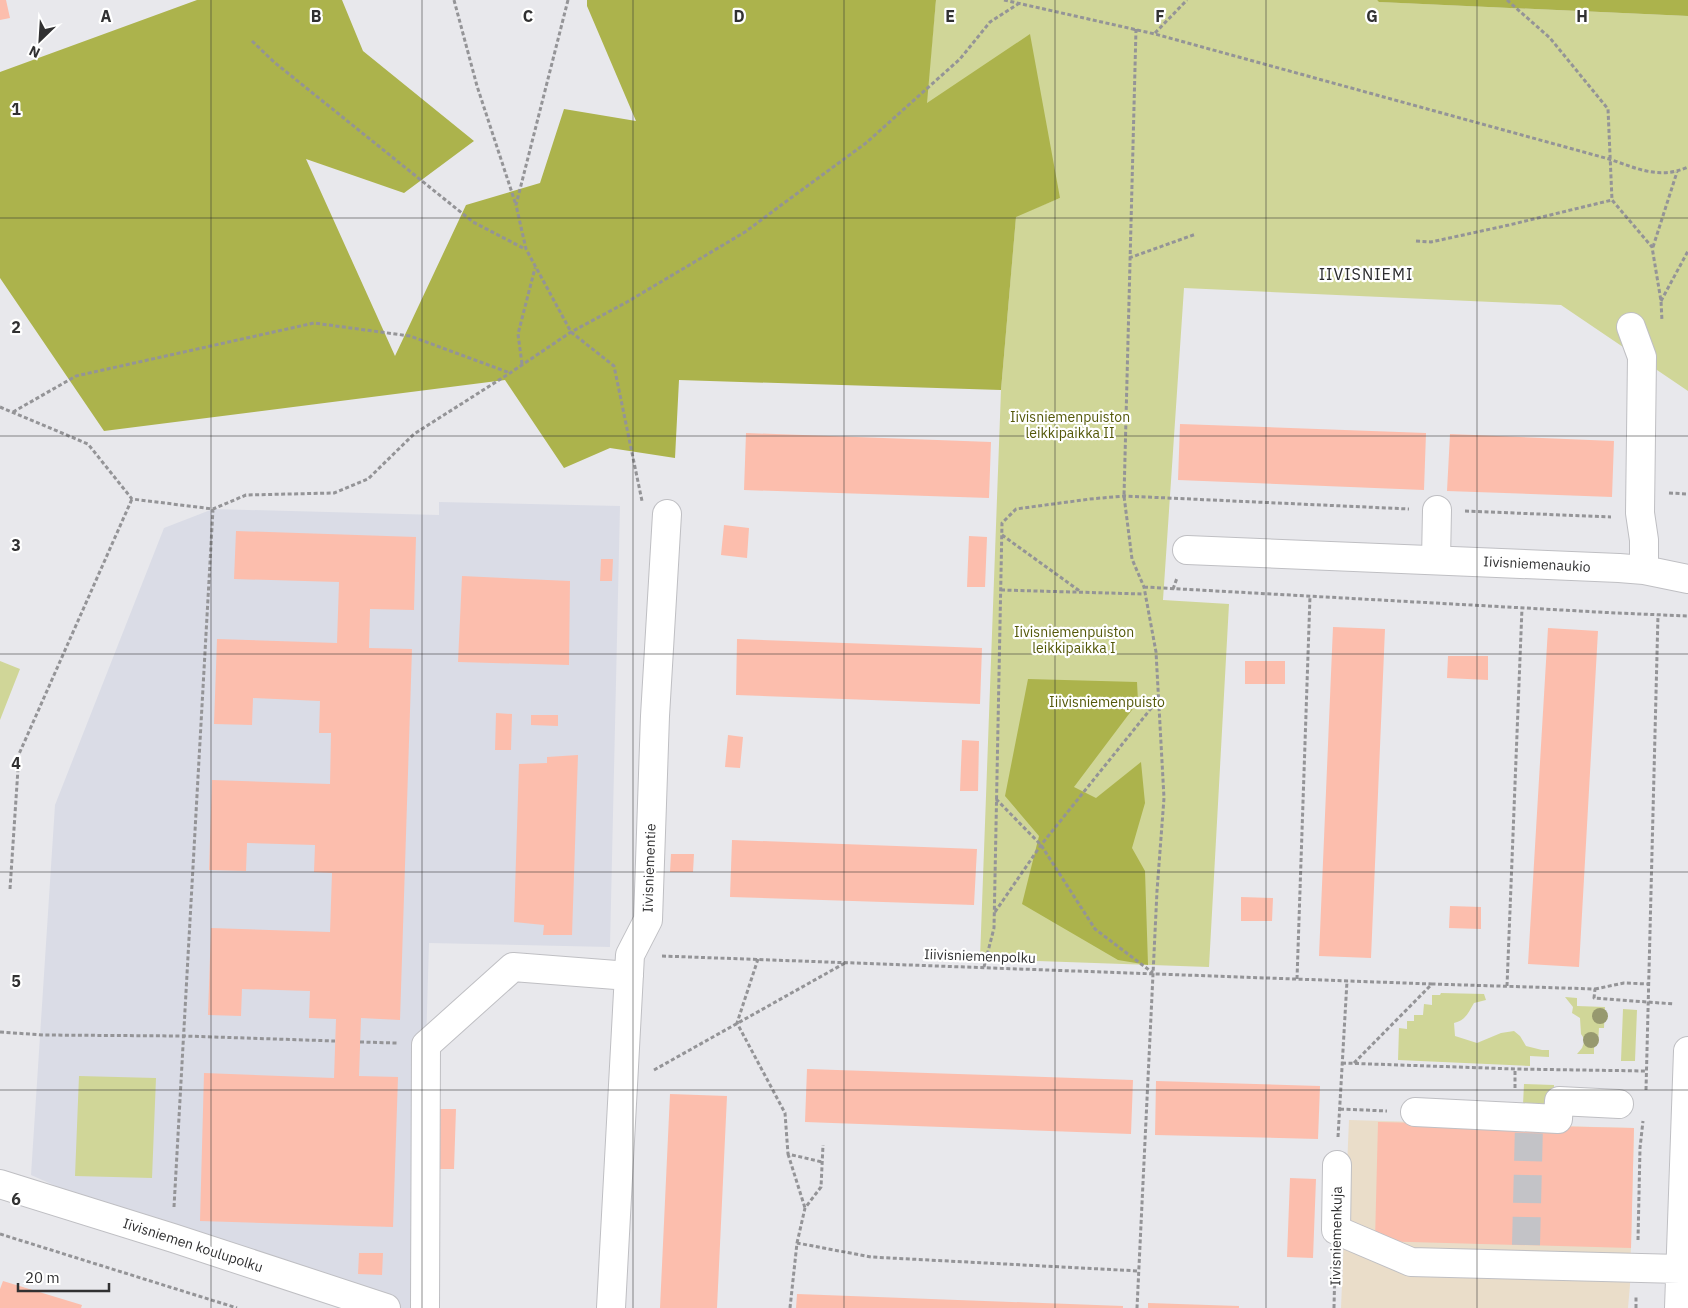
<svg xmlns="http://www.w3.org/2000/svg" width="1688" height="1308" font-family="'IBM Plex Sans',sans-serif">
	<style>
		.commercial { fill: #eaddc9 }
		.built { fill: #dadce6 }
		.green { fill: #d0d698 }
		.forest { fill: #acb34c }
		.building { fill: #fcbead }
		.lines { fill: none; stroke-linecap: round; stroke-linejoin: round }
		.minor-tunnel { stroke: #c3c3c7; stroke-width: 28; stroke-dasharray: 28 14; stroke-linecap: butt }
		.minor-casing { stroke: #bfbfc3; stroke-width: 30 }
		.path { stroke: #949497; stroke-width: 3; stroke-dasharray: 4 2.5; stroke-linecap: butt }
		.minor { stroke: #fff; stroke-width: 28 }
		.tree { fill: #97996f }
		.grid { fill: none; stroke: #313132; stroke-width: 1; stroke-opacity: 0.55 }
		.labels { text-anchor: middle; stroke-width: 4.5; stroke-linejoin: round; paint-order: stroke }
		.park-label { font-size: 14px; fill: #545809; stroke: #fff }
		.street-label { font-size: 14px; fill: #313132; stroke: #fff }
		.quarter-label { font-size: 16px; letter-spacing: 1px; fill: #2a2b2d; stroke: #fff }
		.grid-label { font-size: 16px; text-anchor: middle; font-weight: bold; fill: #313132; stroke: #fff; stroke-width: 4.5; stroke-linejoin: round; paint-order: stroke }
	</style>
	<rect width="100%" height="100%" fill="#e8e8ec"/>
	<path class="commercial" d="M1349 1120 1634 1128 1630 1285 1628 1308H1341Z"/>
	<path class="built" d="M439 502 620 506 610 947 429 943 426 1045 425 1308H380L173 1238 31 1175 55 805 164 528 213 509 439 515Z"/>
	<path class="green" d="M936 0H1377L1380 2 1688 16V391L1561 305 1184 288 1163 600 1229 604 1209 967 980 959 1001 390 1016 216 1060 198 926 103Z
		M0 661 20 669 0 720Z
		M1441 993 1484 994 1486 1000 1474 1003C1468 1013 1466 1020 1454 1023L1455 1036 1477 1043 1501 1033 1514 1031 1520 1036 1526 1046 1542 1050H1549V1057L1530 1056V1066L1398 1060 1399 1028 1407 1029V1021H1414V1015H1423L1424 1004 1432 1005V995H1440Z
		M1565 997 1577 998V1006L1605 1007 1604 1028H1599L1598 1043 1594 1044V1054H1577L1582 1048 1585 1040 1581 1034 1580 1018 1572 1013 1573 1007Z
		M1623 1009 1637 1010 1635 1061H1621Z
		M79 1076 156 1078 152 1178 75 1176Z
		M1524 1084 1554 1085 1553 1107 1523 1105Z"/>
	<path class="forest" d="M197 0H342L363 51 474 141 404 193 306 159 395 356 466 205 540 183 564 109 636 121 587 6V0H936L927 103 1030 34 1060 198 1016 217 1001 390 679 380 675 458 610 448 564 468 505 380 104 431 0 278V72Z
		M1377 0H1688V16L1379 2Z
		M1028 679 1137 682 1138 702 1074 787 1096 798 1141 762 1145 803 1132 848 1145 871 1148 965 1118 960 1022 904 1039 836 1005 796Z"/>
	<path class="building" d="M0 0H6L10 18 0 20Z
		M1180 424 1426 433 1424 490 1178 480Z
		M746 433 991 442 989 498 744 490Z
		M1450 434 1614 441 1612 497 1447 491Z
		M724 525 749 528 747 558 721 555Z
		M236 531 416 537 414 610 370 609 369 648 412 649 400 1020 361 1018 359 1076 398 1077 393 1227 200 1221 204 1073 334 1078 336 1019 309 1018 310 991 242 989 241 1016 208 1015 211 928 330 932 332 873 314 872 315 845 247 843 246 871 209 870 212 780 330 784 331 733H319L320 701 253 698 252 725 214 724 217 639 337 643 339 582 234 579Z
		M969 536 987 537 985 587H967Z
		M601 559H613L612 581H600Z
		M462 576 570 581 569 665 458 662Z
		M1333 627 1385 629 1371 958 1319 956Z
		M1548 628 1598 631 1579 967 1528 964Z
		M737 639 982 648 980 704 736 695Z
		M1448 656H1488V680L1447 678Z
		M1245 661H1285V684H1245Z
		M496 713 512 714 511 750H495Z
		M531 715H558V726L531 725Z
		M728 735 743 737 740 768 725 767Z
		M962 740 979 741 978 791H960Z
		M578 755 572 935H543L544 925 514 922 519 764 547 763V757Z
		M732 840 977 849 974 905 730 897Z
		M671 854H694L693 872H670Z
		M1241 897 1273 898 1272 921H1241Z
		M1450 906 1481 907V929L1449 928Z
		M807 1069 1133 1080 1131 1134 805 1122Z
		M1156 1081 1320 1086 1318 1139 1155 1135Z
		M670 1094 727 1096 717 1308H660Z
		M437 1109H456L454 1169H435Z
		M1378 1122 1634 1128 1631 1248 1375 1241Z
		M1290 1178 1316 1179 1313 1258 1287 1257Z
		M359 1253H383L382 1275 358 1274Z
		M3 1281 82 1305 81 1308H0V1289Z
		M797 1294 1123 1306V1308H796Z
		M1148 1303 1239 1306V1308H1148Z"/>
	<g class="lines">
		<path class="minor-tunnel" d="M1526 1245 1529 1125"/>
		<g class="minor-casing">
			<path id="minor" d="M1631 327 1642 357 1640 513 1644 540V570
				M1187 550 1619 568 1644 570 1688 579
				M1436 560 1437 510
				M1415 1112 1558 1119 1559 1101 1619 1104
				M1337 1165 1336 1230 1411 1262 1680 1269
				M0 1184 173 1238 386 1308
				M425 1308 426 1045 513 967 629 976
				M611 1308 630 955 648 920 655 716 667 514
				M1679 1308 1688 1051"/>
		</g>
		<path class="path" d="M454 0 477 86 516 205
			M568 0 516 205 526 249 571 332 614 366 642 501
			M1004 0 1155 34 1609 159C1636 168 1659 180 1688 167
			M1507 0 1550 38 1608 109 1612 200 1652 247 1661 301 1662 321
			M1136 29 1124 496 1132 559 1144 587 1156 652 1164 798 1157 891 1137 1308
			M1155 33 1187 0
			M252 41 274 62 473 222 525 249
			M1416 241 1431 242 1509 225 1612 200
			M1653 247 1677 172
			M1129 258 1196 234
			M1661 301 1688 251
			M522 364 518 334 535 268
			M0 407 88 444 132 499 213 509 246 495 334 493 368 479 414 434 510 373 571 332 627 302 745 232 784 203 866 143 960 59 990 22 1018 4
			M13 412 76 376 314 323 410 336 510 373
			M1669 493 1688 494
			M1465 511 1611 517
			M1002 535 1081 592
			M1144 587 1616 613 1688 616
			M1173 589 1177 578
			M1001 590 1144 594
			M996 799 1041 845 1095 929 1153 973
			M10 889 19 754 132 499
			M995 912 1041 845 1157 701
			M662 956 1432 984
			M758 959 737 1023 785 1113 788 1154 822 1162
			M984 967 994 928 1002 523 1016 509 1090 499 1124 496 1409 509
			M1297 979 1310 596
			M1507 986 1522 608
			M1595 989 1624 983 1649 984
			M0 1032 43 1035 184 1036 335 1041
			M360 1042 397 1043
			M1342 1063 1515 1069 1646 1071
			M1354 1063 1432 984 1595 989 1594 998 1674 1004
			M654 1070 845 963
			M1515 1088V1069
			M1646 1090 1658 615
			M1340 1109 1387 1111
			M1338 1137 1347 981
			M788 1154 805 1208
			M174 1207 213 509
			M0 1234 237 1308
			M1638 1240 1640 1148 1643 1121
			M797 1243 805 1208 821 1187 823 1145
			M790 1308 797 1243 871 1257 1139 1271
			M1334 1308 1335 1261
			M1636 1308V1296"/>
		<use href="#minor" class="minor"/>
	</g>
	<g class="tree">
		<circle cx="1600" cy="1016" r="8"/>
		<circle cx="1591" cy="1040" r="8"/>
	</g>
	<path class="grid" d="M211 0V1308M422 0V1308M633 0V1308M844 0V1308M1055 0V1308M1266 0V1308M1477 0V1308M0 218H1688M0 436H1688M0 654H1688M0 872H1688M0 1090H1688"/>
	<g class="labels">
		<g class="park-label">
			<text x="1070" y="422">Iivisniemenpuiston<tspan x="1070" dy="16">leikkipaikka II</tspan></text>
			<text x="1074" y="637">Iivisniemenpuiston<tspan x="1074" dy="16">leikkipaikka I</tspan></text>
			<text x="1107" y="707">Iiivisniemenpuisto</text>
		</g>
		<g class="street-label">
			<text transform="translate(1537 564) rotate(3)" y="5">Iivisniemenaukio</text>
			<text transform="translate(649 868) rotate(-88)" y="5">Iivisniementie</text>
			<text transform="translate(980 956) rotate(2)" y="5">Iiivisniemenpolku</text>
			<text transform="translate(1336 1236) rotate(-89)" y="5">Iivisniemenkuja</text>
			<text transform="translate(193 1245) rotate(18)" y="5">Iivisniemen koulupolku</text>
		</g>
		<g class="quarter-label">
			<text x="1366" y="280">IIVISNIEMI</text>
		</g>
	</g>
	<g class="grid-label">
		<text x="106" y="22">A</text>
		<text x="316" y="22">B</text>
		<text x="528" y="22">C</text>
		<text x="739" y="22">D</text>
		<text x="950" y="22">E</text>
		<text x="1160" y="22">F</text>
		<text x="1372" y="22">G</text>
		<text x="1582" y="22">H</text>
		<text x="16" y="115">1</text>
		<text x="16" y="333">2</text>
		<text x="16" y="551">3</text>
		<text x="16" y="769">4</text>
		<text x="16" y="987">5</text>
		<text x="16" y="1205">6</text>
	</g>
	<g transform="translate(40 40) rotate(205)" stroke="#ffffff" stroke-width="4" paint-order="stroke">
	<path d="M0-4L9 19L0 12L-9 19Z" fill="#313132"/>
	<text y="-8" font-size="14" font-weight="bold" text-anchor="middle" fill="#313132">N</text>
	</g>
	<path d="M18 1283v8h91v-8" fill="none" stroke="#313132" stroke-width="2.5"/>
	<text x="25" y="1283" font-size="15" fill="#313132" stroke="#ffffff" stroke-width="4" paint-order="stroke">20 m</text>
</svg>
